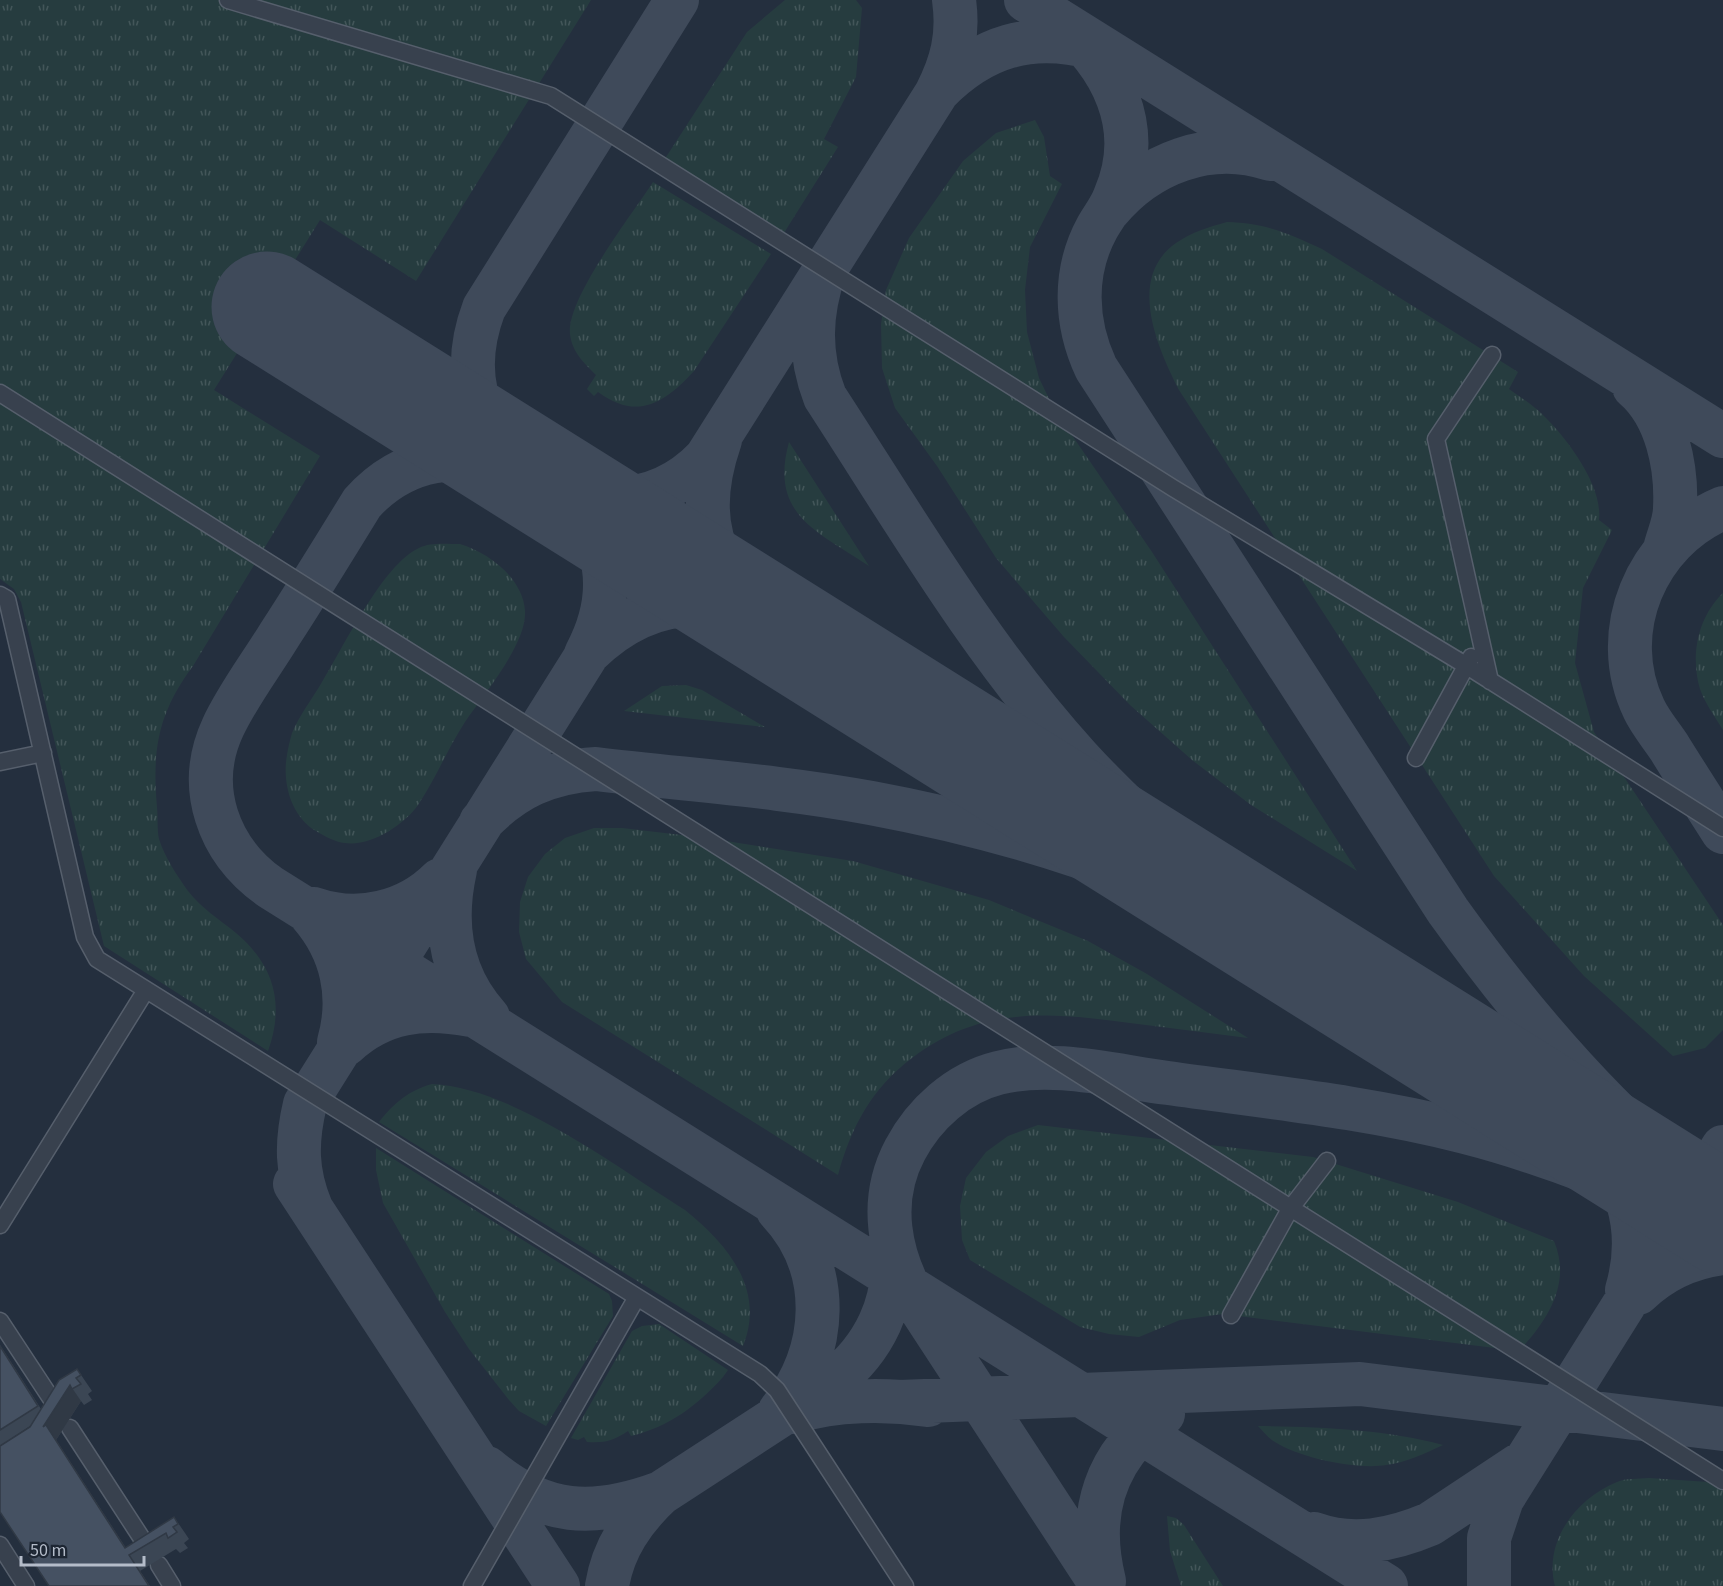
<svg xmlns="http://www.w3.org/2000/svg" width="1723" height="1586" font-family="'Source Sans 3',sans-serif">
	<style>
		.grass { fill: url(#grass-tufts) }
		.lines { fill: none; stroke-linecap: round; stroke-linejoin: round }
		.taxiway { stroke: #3f4a5a; stroke-width: 44 }
		.runway { stroke: #3f4a5a; stroke-width: 111 }
		.minor-casing { stroke: #565f6c; stroke-width: 19 }
		.minor { stroke: #38414e; stroke-width: 16 }
		.wall { fill: #3b4654 }
		.shaded-wall { fill: #303945 }
		.building { fill: #455162; stroke: #303945; stroke-width: 1.5 }
	</style>
	<defs>
		<pattern id="grass-tufts" width="24" height="20" patternUnits="userSpaceOnUse" patternTransform="scale(1.5)"><rect width="24" height="20" fill="#263c3f"/><path d="M3 7l-1-3M5 7V3M7 7l1-3M15 17l-1-3M17 17v-4M19 17l1-3" fill="none" stroke="#435659"/></pattern>
	</defs>
	<rect width="100%" height="100%" fill="#242f3e"/>
	<path class="grass" d="M0 0H591L416 281 320 220 214 390 320 456 193 666C158 713 152 750 157 807 158 817 157 830 159 839 164 856 178 877 188 891 201 908 219 919 236 933 274 965 285 1004 268 1051L104 946 21 602 14 589 0 579Z
		M785 0H856L862 8 856 77 824 139 838 147 777 244 657 171 747 32Z
		M1035 120 1044 137 1050 176 1062 184 1030 247 1025 290 1027 332 1039 378 1054 409 1152 552 1357 871 1251 805 1192 760 1130 705 1064 637 996 558 937 466 895 408 882 368 881 324 886 290 909 238 963 161 996 133Z
		M653 182 771 254 694 371C665 403 637 421 598 392L594 396 587 389 596 375C584 363 572 352 570 334 566 299 633 213 653 182Z
		M1227 222C1264 223 1288 233 1322 249L1518 372 1509 389C1520 397 1533 405 1543 415 1567 438 1603 486 1599 520L1612 530 1583 588 1575 663 1594 732 1723 925V1030L1705 1048 1673 1056 1584 976 1494 876 1179 390C1158 349 1126 278 1176 243 1192 232 1209 227 1227 222Z
		M789 442 869 566C817 531 769 515 789 442Z
		M460 544C489 553 523 578 525 611 527 644 483 695 465 722 448 748 436 778 418 805 404 825 370 847 345 843 335 842 324 836 316 831 291 816 282 783 287 755 288 748 290 740 292 733 299 716 312 699 322 682 343 648 383 564 419 548 430 542 447 544 460 544Z
		M1723 593V730C1715 717 1705 703 1700 689 1690 655 1698 617 1723 593Z
		M686 685 702 690 765 727 624 711 662 686Z
		M594 828H622L707 838 853 861 989 900 1088 941 1147 974 1248 1038C1209 1033 1170 1028 1130 1023 1049 1012 980 1006 912 1058 872 1088 851 1127 838 1175L562 1002 526 959 519 932 520 902 528 877 545 854 565 838Z
		M432 1084C511 1087 618 1168 685 1210 727 1244 766 1289 743 1346L379 1122C394 1103 408 1091 432 1084Z
		M1038 1125 1313 1157 1458 1202 1554 1241C1572 1284 1547 1321 1519 1351L1223 1314 1180 1320 1139 1337 1109 1334 1080 1327 970 1260 962 1240 960 1206 966 1178 986 1152 1008 1136Z
		M376 1148 609 1294 612 1301 613 1316 546 1426 519 1411 509 1400 469 1349 445 1312 383 1203 376 1170Z
		M659 1324 728 1370 723 1377C698 1405 669 1427 631 1436L628 1431C613 1441 605 1443 587 1442L584 1437 578 1440 571 1438 632 1331 642 1326Z
		M1258 1426C1319 1427 1384 1429 1443 1445 1424 1454 1407 1462 1386 1465 1357 1470 1300 1458 1275 1442 1269 1439 1263 1431 1258 1426Z
		M1649 1478 1723 1483V1586H1555C1543 1541 1577 1498 1617 1482 1626 1478 1639 1479 1649 1478Z
		M1167 1516 1176 1518 1184 1525 1223 1586H1181L1170 1551Z"/>
	<g class="lines">
		<path class="taxiway" d="M1026 0 1723 436
			M1058 20C1112 64 1145 127 1115 196 1111 208 1103 217 1097 228 1073 272 1075 323 1096 368L1448 911C1527 1021 1615 1123 1723 1206
			M937 92C982 46 1031 31 1094 48
			M1108 211C1148 163 1210 139 1270 159
			M825 269C810 313 808 353 825 397 905 520 980 649 1079 758 1146 831 1223 892 1300 954
			M1634 387C1667 415 1677 467 1675 508 1675 522 1668 536 1665 549
			M720 440C694 515 709 566 766 619
			M519 466C458 453 406 454 362 503 335 547 308 591 280 634 261 665 238 695 223 727 195 787 218 850 270 887L1386 1586
			M519 466C474 420 461 369 484 308L677 0
			M559 488C614 508 665 501 706 458L936 94C952 63 959 35 954 0
			M559 488C610 535 618 594 586 654
			M1723 508C1646 540 1607 632 1644 709 1650 722 1661 735 1669 747 1687 776 1705 804 1723 832
			M481 822C514 788 548 772 596 769 687 780 780 786 871 803 995 826 1119 863 1233 920
			M455 870C443 924 450 975 488 1017
			M314 909C358 924 407 913 440 880
			M311 915C342 951 352 996 339 1042
			M346 1044C382 1011 423 1006 470 1015
			M1579 1128C1627 1171 1645 1228 1627 1290
			M295 1184 558 1586
			M311 1208C296 1172 296 1142 305 1104L588 653C640 602 701 590 768 621
			M778 1210C833 1268 828 1352 780 1411
			M1638 1293C1662 1270 1690 1257 1723 1253
			M900 1402 1360 1384 1723 1429
			M795 1412C835 1399 887 1399 928 1405
			M487 1468C544 1516 593 1518 661 1493
			M1314 1534C1353 1548 1392 1540 1430 1524L1519 1465
			M1104 1581C1087 1513 1105 1455 1163 1414
			M607 1586C613 1548 633 1519 661 1493L833 1381C874 1349 897 1302 892 1250
			M1102 1586 917 1303C889 1256 878 1201 905 1150 924 1114 958 1083 998 1073 1052 1059 1114 1076 1168 1083 1267 1097 1368 1107 1465 1132 1555 1155 1638 1191 1723 1227
			M1489 1586V1538L1502 1499 1723 1147"/>
		<path class="runway" d="M267 307 1723 1219"/>
		<g class="minor-casing">
			<path id="minor" d="M228 0 551 96 1173 488 1467 666 1723 828
				M0 393 1723 1481
				M0 595 7 599 85 937 97 959 760 1374 777 1390 905 1586
				M1490 681 1436 439 1492 355
				M1416 758 1471 657
				M0 762 43 753
				M0 1225 146 990
				M1231 1315 1290 1209 1327 1161
				M0 1321 56 1406
				M70 1428 150 1551
				M0 1545 26 1586
				M159 1565 172 1586
				M472 1586 637 1297"/>
		</g>
		<use href="#minor" class="minor"/>
	</g>
	<path class="wall" d="M0 1345 41 1409 77 1369 92 1391 88 1394 92 1400 84 1405 81 1401 56 1440 126 1548 174 1517 185 1533 189 1539 184 1543 188 1548 180 1553 176 1549 140 1571 150 1586H49L30 1427V1426L0 1446Z"/>
	<path class="shaded-wall" d="M70 1385 81 1401 56 1440 130 1555 43 1427Z"/>
	<path class="building" d="M0 1346 38 1406 0 1430Z
		M77 1369 81 1375 76 1378 81 1384 72 1389 70 1385 43 1427 46 1425 125 1548 174 1517 178 1524 173 1527 177 1532 168 1538 166 1533 129 1555 149 1586H49L0 1512V1446L30 1427 59 1380Z"/>
	<path d="M21 1556v9h123v-9" fill="none" stroke="#b4bcc9" stroke-width="3"/>
	<text x="30" y="1556" font-size="18" fill="#b4bcc9" stroke="#1d2633" stroke-width="4.5" paint-order="stroke">50 m</text>
</svg>
